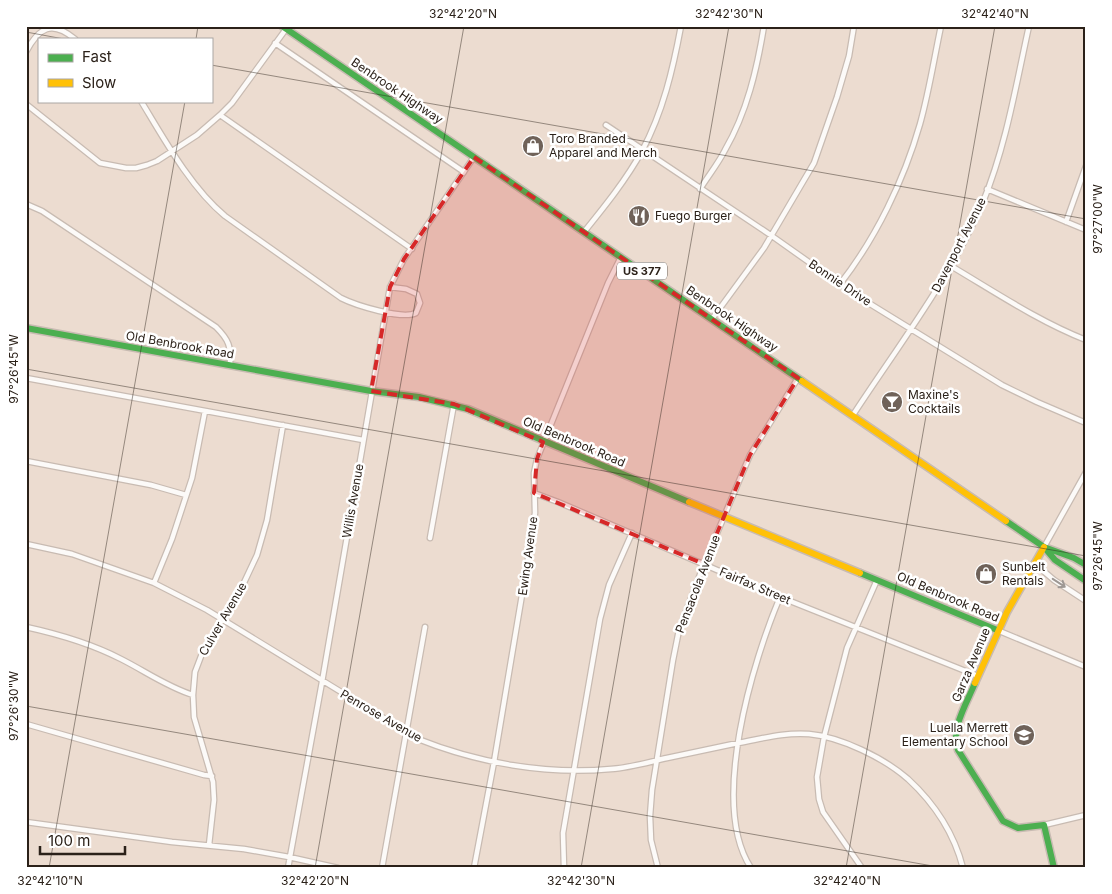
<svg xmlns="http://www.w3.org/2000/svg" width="1112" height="894" font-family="Inter,sans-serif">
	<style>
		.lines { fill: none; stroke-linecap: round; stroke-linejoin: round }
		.street-casing { stroke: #c8bbb2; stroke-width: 7 }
		.fast-casing { stroke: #c8bbb2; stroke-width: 9 }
		.slow-casing { stroke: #c8bbb2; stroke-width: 9 }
		.street { stroke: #fcfaf8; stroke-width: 4.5 }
		.fast { stroke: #4caf50; stroke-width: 6 }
		.slow { stroke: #ffc107; stroke-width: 6 }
		.oneway { stroke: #9e9894 }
		.marked { fill: #d62828; fill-opacity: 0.2; stroke: #d62828; stroke-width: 4; stroke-dasharray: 10 6; stroke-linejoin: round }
		.ticks { fill: none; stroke: #2b2119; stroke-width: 1; stroke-opacity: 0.45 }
		.labels { text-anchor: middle; stroke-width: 5; stroke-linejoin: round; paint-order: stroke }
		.shield { fill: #fff; stroke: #6b645e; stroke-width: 1 }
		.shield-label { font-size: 11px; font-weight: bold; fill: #2b2119 }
		.street-label { font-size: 12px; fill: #2b2119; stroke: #fff }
		.poi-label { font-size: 12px; fill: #2b2119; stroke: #fff; text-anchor: start }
		.neatline { fill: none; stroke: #2b2119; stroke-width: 2 }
		.ticks-label { font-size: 12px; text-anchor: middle; fill: #2b2119 }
	</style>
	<rect width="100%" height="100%" fill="#ecdcd0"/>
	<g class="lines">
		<g class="street-casing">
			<path id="street" d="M275 43 464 172
				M26 52C39 27 52 20 75 39
				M141 101C164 139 191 188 225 216L341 298C355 305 402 320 416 313L420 303 417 294 406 289 390 287
				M26 104 100 163 126 168H136L147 165 157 161 197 135 220 115 232 103 286 29
				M220 115 412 249
				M606 125 772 236 854 294 1002 385 1037 402 1086 423
				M700 189C708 176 718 164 725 150 747 112 757 69 764 26
				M987 189 1086 230
				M26 204 42 211 216 327C229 340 231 346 230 365
				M1066 222 1086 166
				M584 232C605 206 626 180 642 151 663 112 673 69 681 26
				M951 266C995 292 1038 321 1086 340
				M840 284C876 238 904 180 920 124 929 92 934 59 941 26
				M712 319 764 248 814 163 837 97 849 56 854 26
				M26 378 363 440
				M853 415C898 346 950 279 983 202 1006 146 1016 85 1029 26
				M26 461 151 485 186 495
				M534 493 558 502 780 597 978 676
				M430 538 454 404
				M26 544 72 554 154 583 207 610 418 739C478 763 546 775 611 769 630 768 649 762 667 758 690 753 714 748 738 743 761 739 784 732 809 734 841 737 884 758 908 779 934 803 954 833 963 868
				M1044 547 1086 472
				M1034 563 1054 580 1086 601
				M154 583 172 539 192 478 205 411
				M26 627C58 634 92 644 121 659 145 671 167 687 193 695
				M997 630 1086 667
				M26 724 204 775 212 776
				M26 822 172 842 244 849 289 857 338 868
				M1044 825 1086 815
				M209 845 214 800 213 782 194 717 193 695 195 672 203 651 241 589 257 555 267 520 283 425
				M288 868 322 682 390 287 404 259 474 157
				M382 868 425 627
				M474 868 494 762 527 565 535 513 534 473 537 459 608 283 621 257
				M564 868 563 833 600 619 609 585 632 533
				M658 868 651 840 650 816 652 790 673 660 679 630 704 564 750 455 798 378
				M751 868C709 804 753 661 780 597
				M862 868 823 812 819 799 817 777 824 737 847 648 877 580"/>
		</g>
		<g class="fast-casing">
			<path id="fast" d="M282 26 802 381
				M26 328 371 391 419 397 468 409 689 502
				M1006 521 1044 547 1074 558 1086 565
				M1044 547 1055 560 1086 581
				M860 573 997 630
				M975 683C967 703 950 729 958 750L1003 821 1018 828 1044 825 1054 868"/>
		</g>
		<g class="slow-casing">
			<path id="slow" d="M802 381 1006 521
				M689 502 860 573
				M975 683 1007 612 1044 547"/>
		</g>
		<use href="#street" class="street"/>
		<use href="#fast" class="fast"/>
		<use href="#slow" class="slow"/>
	</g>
	<defs><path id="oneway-shaft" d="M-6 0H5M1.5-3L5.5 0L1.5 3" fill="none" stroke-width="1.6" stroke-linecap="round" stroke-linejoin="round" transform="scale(1.25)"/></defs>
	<use class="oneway" href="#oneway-shaft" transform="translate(1059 583) rotate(33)"/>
	<path class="marked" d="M474 157 798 378 750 455 704 564 534 493 537 459 543 442 454 404 371 391 390 287 404 259Z"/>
	<path class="ticks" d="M26 32 64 39M196 39 198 26M211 65 1086 219M26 369 1086 556M26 706 944 868M49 868 185 101M315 868 464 26M581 868 729 26M846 868 995 26"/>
	<defs>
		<g id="shop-disc" transform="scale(1.125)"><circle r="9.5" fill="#6f6259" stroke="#fff"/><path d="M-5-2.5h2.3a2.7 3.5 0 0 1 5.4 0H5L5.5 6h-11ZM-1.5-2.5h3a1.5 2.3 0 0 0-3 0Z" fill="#fff"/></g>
		<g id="restaurant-disc" transform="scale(1.125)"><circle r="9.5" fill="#6f6259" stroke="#fff"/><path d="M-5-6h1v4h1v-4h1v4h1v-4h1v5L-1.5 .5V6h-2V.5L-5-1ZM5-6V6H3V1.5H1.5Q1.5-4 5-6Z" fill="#fff"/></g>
		<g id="bar-disc" transform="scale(1.125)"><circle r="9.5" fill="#6f6259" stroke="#fff"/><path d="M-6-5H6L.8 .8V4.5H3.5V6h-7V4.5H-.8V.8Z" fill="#fff"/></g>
		<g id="school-disc" transform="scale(1.125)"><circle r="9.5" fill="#6f6259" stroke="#fff"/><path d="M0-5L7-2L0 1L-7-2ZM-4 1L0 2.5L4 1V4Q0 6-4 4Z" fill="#fff"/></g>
	</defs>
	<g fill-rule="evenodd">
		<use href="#shop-disc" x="533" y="146"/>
		<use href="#restaurant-disc" x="639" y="216"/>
		<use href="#bar-disc" x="892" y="402"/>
		<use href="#shop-disc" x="986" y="574"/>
		<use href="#school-disc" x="1024" y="735"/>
	</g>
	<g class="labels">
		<rect class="shield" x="617" y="262.5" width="50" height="17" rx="4"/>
		<g class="shield-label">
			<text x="642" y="275">US 377</text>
		</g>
		<g class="street-label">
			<text transform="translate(397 91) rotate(34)" y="4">Benbrook Highway</text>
			<text transform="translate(959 245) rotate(-63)" y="4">Davenport Avenue</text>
			<text transform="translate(840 283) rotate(34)" y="4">Bonnie Drive</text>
			<text transform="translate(732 319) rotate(34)" y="4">Benbrook Highway</text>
			<text transform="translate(180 345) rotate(10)" y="4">Old Benbrook Road</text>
			<text transform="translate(574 442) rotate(23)" y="4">Old Benbrook Road</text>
			<text transform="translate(353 501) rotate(-80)" y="4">Willis Avenue</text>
			<text transform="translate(528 556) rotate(-82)" y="4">Ewing Avenue</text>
			<text transform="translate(698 584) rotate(-69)" y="4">Pensacola Avenue</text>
			<text transform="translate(755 586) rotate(23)" y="4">Fairfax Street</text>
			<text transform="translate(948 597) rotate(23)" y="4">Old Benbrook Road</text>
			<text transform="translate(223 619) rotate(-60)" y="4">Culver Avenue</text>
			<text transform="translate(971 665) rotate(-67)" y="4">Garza Avenue</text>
			<text transform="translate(381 716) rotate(30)" y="4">Penrose Avenue</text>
		</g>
		<g class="poi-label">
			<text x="549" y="143">Toro Branded<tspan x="549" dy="14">Apparel and Merch</tspan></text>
			<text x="655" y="220">Fuego Burger</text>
			<text x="908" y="399">Maxine's<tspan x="908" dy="14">Cocktails</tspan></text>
			<text x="1002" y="571">Sunbelt<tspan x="1002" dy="14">Rentals</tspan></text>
			<text x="1008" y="732" text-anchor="end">Luella Merrett<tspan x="1008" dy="14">Elementary School</tspan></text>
		</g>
	</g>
	<rect width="1112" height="894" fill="none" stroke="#ffffff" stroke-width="55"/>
	<rect x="38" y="38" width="175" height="65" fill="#ffffff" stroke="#aaa6a3"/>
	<rect x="48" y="54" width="25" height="8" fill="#4caf50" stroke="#aaa6a3"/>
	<text x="82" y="62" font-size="15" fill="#2b2119">Fast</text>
	<rect x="48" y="79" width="25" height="8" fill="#ffc107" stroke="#aaa6a3"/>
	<text x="82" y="88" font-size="15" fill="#2b2119">Slow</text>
	<path d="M40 846v8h85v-8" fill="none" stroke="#2b2119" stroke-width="2.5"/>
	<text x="48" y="846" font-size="15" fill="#2b2119" stroke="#ffffff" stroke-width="4" paint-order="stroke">100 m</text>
	<rect x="28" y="28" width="1056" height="838" class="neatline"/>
	<g class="ticks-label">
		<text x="463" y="18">32°42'20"N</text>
		<text x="729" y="18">32°42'30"N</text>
		<text x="995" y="18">32°42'40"N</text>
		<text transform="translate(1098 219) rotate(-90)" y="4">97°27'00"W</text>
		<text transform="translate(14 369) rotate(-90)" y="4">97°26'45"W</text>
		<text transform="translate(1098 556) rotate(-90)" y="4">97°26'45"W</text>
		<text transform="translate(14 706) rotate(-90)" y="4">97°26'30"W</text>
		<text x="50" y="885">32°42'10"N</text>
		<text x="315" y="885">32°42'20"N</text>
		<text x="581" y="885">32°42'30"N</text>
		<text x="847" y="885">32°42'40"N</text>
	</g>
</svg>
